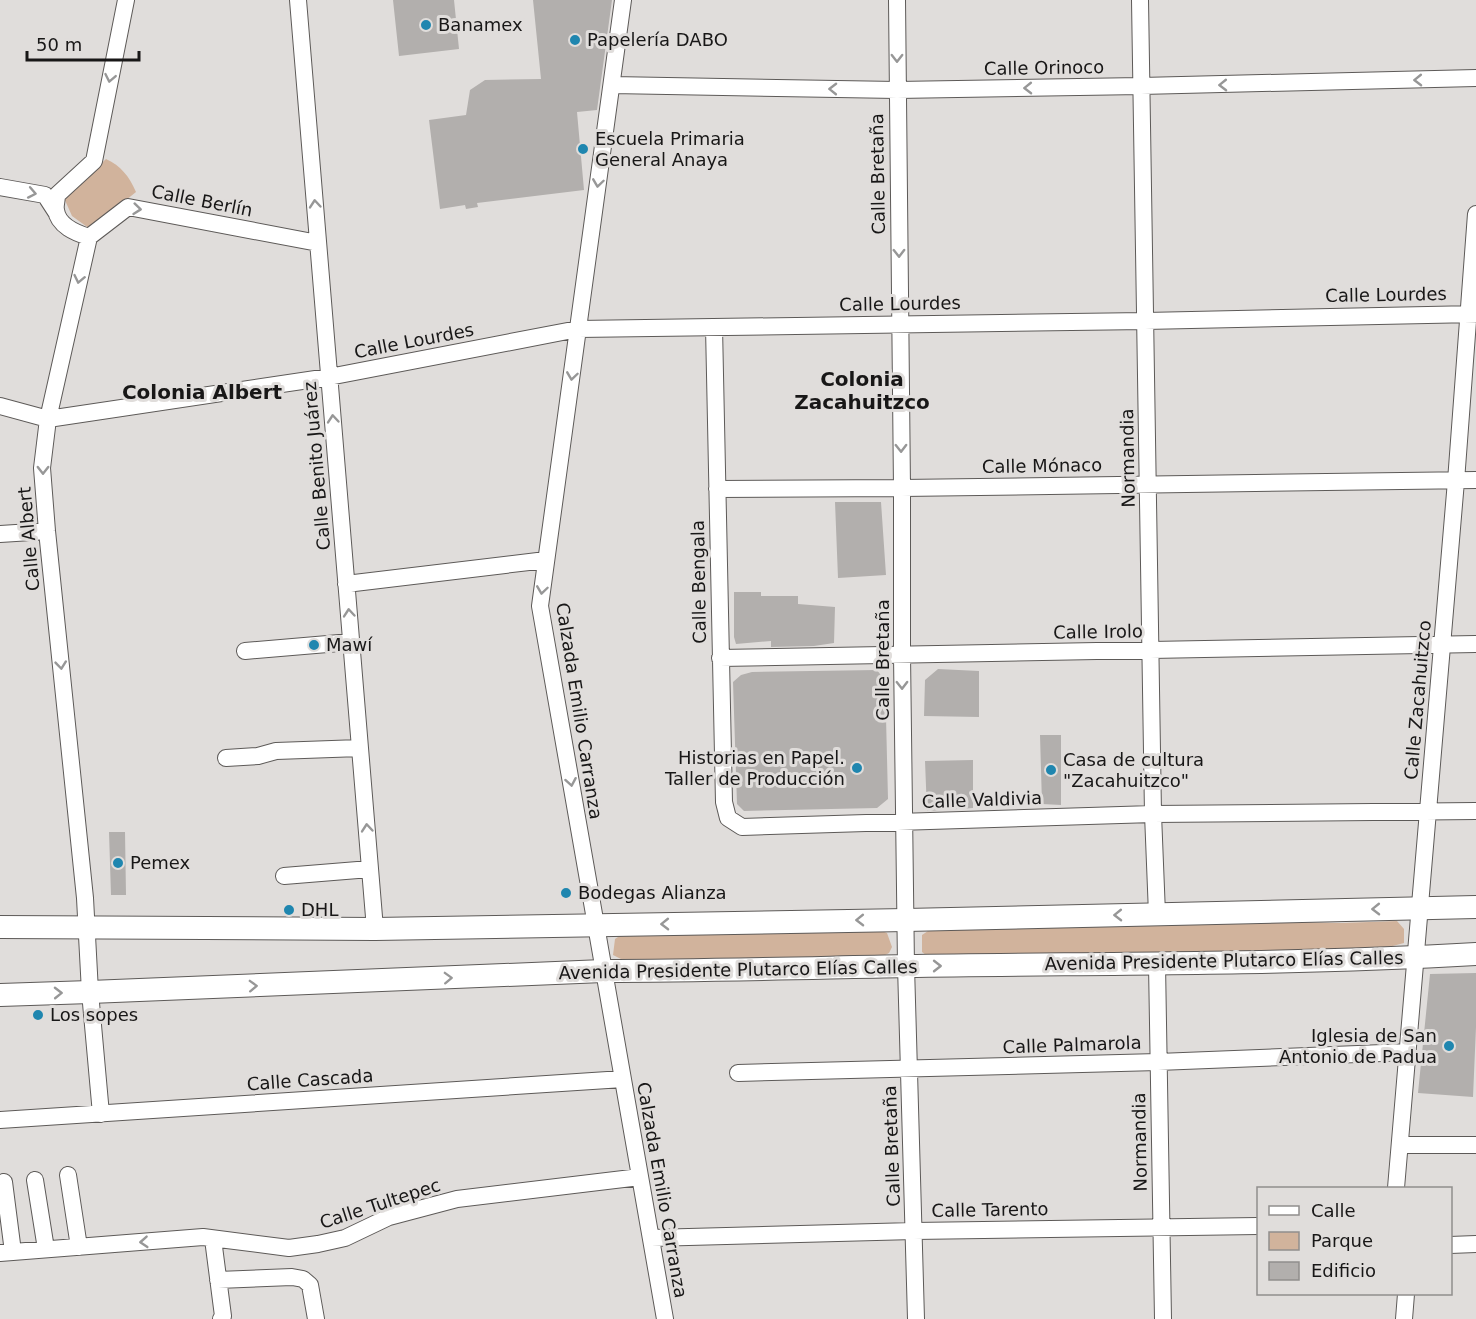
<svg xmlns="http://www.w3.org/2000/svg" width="1476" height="1319" font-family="'DejaVu Sans',sans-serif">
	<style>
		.green { fill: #d1b39c }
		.building { fill: #b2afad }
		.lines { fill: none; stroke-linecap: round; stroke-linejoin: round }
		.street-casing { stroke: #5d5a58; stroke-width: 18 }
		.secondary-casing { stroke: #5d5a58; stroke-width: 24 }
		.street { stroke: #fff; stroke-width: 16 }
		.secondary { stroke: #fff; stroke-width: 22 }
		.oneway { stroke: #979797 }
		.poi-dot { fill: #1f86af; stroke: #e0dddb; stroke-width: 2 }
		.labels { text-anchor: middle; stroke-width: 6; stroke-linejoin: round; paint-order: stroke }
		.poi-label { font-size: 18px; fill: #181717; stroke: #e0dddb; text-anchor: start }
		.street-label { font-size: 18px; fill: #181717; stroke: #e0dddb }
		.neighbourhood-label { font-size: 20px; font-weight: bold; fill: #181717; stroke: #e0dddb }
	</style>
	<rect width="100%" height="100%" fill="#e0dddb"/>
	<path class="green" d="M106 159C121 166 129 176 136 192L90 229 72 216 64 198Z
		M1397 921 1404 929V943L1385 948 930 958 922 952V935L931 929 1280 922 1342 923Z
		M874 928 887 933 892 947 889 953 879 958 629 963 613 955 615 939 621 935Z"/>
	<path class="building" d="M393 0H454L459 49 399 56Z
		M533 0H612L597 110 577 112 584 190 477 203 478 207 466 209 465 205 440 209 429 120 466 115 470 90 485 80 541 79Z
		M835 502H881L886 575 838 578Z
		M734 592H761V596H798V604L835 607 834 643 814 646 771 647V641L736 644 734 637Z
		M938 669 979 671V717L924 716 925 680Z
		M877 670 883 678 886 717 888 799 877 808 744 811 737 804 733 682 741 675 752 672Z
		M1040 735H1061V805L1042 804Z
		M973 760V808L927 811 925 761Z
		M109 832H125L126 895H111Z
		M1476 973V1027L1473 1097 1418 1093 1430 974Z"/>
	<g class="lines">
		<g class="street-casing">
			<path id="street" d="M298 0 375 929
				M623 0 540 606 665 1319
				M897 0 902 488V655L906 966 916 1319
				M1140 0 1153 814 1157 914
				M612 85 897 90 1141 86 1476 78
				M0 187 45 195 56 212
				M89 237 128 207 318 243
				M714 327 724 802 728 818 742 827 1153 814 1476 811
				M0 406 48 419 329 377 578 329 1145 321 1476 314
				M717 489 902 488 1476 480
				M0 534 47 531
				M346 584 546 560
				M245 651 351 642
				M720 658 1476 644
				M226 758 258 756 276 751 360 748
				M284 876 370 869
				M1157 964 1163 1319
				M738 1073 1158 1062 1408 1052
				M101 1114 90 992 85 898 47 531 42 468 48 419 89 237C76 233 58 226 56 210 55 206 57 200 57 195L94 161 126 0
				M0 1120 623 1079
				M1400 1145H1476
				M68 1175 79 1247
				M35 1180 46 1249
				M4 1182 13 1252
				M1396 1188 1456 481 1476 214
				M651 1238 914 1231 1258 1226
				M213 1239 223 1316 221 1319
				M1450 1245 1476 1244
				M0 1253 203 1237 289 1248 318 1244 345 1238 389 1217 457 1199 640 1177
				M218 1280 292 1277 303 1279 310 1285 316 1319
				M1404 1319 1406 1294"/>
		</g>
		<g class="secondary-casing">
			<path id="secondary" d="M0 927 375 929 906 920 1476 907
				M0 995 90 992 603 971C704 971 805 968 906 966 1096 963 1286 965 1476 954"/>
		</g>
		<use href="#street" class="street"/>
		<use href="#secondary" class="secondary"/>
	</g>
	<defs><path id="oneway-chevron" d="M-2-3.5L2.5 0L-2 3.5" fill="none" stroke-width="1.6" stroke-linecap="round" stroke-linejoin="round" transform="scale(1.5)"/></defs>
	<g class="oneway">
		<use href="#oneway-chevron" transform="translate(897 58) rotate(90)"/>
		<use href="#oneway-chevron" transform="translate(110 78) rotate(101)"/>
		<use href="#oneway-chevron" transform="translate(1418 80) rotate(179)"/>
		<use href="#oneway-chevron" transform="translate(1223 85) rotate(179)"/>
		<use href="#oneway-chevron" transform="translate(1028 88) rotate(179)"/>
		<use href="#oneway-chevron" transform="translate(833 89) rotate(-179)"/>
		<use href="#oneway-chevron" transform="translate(598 183) rotate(98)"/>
		<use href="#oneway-chevron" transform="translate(32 193) rotate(11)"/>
		<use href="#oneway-chevron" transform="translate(315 204) rotate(-95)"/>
		<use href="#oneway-chevron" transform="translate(137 209) rotate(6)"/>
		<use href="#oneway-chevron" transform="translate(899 253) rotate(89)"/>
		<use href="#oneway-chevron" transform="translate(79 279) rotate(102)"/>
		<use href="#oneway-chevron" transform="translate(572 376) rotate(98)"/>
		<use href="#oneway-chevron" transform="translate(333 419) rotate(-95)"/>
		<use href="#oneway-chevron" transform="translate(901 448) rotate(89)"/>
		<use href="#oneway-chevron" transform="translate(43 470) rotate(90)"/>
		<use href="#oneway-chevron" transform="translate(542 590) rotate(98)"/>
		<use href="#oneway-chevron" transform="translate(349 613) rotate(-95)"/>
		<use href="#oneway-chevron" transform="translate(61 665) rotate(84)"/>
		<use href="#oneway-chevron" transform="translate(902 685) rotate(89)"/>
		<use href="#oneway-chevron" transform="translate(571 782) rotate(80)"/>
		<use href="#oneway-chevron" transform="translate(367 828) rotate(-95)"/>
		<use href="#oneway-chevron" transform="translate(1376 909) rotate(179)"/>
		<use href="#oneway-chevron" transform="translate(1118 915) rotate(179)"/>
		<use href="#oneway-chevron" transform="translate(860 920) rotate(179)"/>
		<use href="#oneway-chevron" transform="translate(665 924) rotate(179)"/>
		<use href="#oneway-chevron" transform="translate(937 966)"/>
		<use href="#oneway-chevron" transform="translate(448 978) rotate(-2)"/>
		<use href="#oneway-chevron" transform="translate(253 986) rotate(-2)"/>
		<use href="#oneway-chevron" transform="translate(58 993) rotate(-1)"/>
		<use href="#oneway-chevron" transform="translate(144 1242) rotate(176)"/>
	</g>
	<g class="poi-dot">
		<circle cx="426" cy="25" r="6"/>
		<circle cx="575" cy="40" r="6"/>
		<circle cx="583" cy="149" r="6"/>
		<circle cx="314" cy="645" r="6"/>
		<circle cx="857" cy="768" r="6"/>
		<circle cx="1051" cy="770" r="6"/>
		<circle cx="118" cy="863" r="6"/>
		<circle cx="566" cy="893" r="6"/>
		<circle cx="289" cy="910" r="6"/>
		<circle cx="38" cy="1015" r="6"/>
		<circle cx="1449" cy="1046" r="6"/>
	</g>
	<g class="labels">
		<g class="poi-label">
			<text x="438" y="31">Banamex</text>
			<text x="587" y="46">Papelería DABO</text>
			<text x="595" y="145">Escuela Primaria<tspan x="595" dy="21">General Anaya</tspan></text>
			<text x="326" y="651">Mawí</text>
			<text x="845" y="764" text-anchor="end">Historias en Papel.<tspan x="845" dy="21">Taller de Producción</tspan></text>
			<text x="1063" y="766">Casa de cultura<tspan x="1063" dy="21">"Zacahuitzco"</tspan></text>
			<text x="130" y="869">Pemex</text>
			<text x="578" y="899">Bodegas Alianza</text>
			<text x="301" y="916">DHL</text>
			<text x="50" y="1021">Los sopes</text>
			<text x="1437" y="1042" text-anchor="end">Iglesia de San<tspan x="1437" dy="21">Antonio de Padua</tspan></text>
		</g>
		<g class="street-label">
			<text transform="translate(1044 68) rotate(-1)" y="6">Calle Orinoco</text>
			<text transform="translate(878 174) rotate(-91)" y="6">Calle Bretaña</text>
			<text transform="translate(202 201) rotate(11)" y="6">Calle Berlín</text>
			<text transform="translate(1386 295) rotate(-1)" y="6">Calle Lourdes</text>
			<text transform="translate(900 304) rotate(-1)" y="6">Calle Lourdes</text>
			<text transform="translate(414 341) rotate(-11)" y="6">Calle Lourdes</text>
			<text transform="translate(1128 458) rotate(-91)" y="6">Normandia</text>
			<text transform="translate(317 466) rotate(-95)" y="6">Calle Benito Juárez</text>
			<text transform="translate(1042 466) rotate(-1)" y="6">Calle Mónaco</text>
			<text transform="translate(29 539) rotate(-95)" y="6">Calle Albert</text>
			<text transform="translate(699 582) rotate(-91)" y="6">Calle Bengala</text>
			<text transform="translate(1098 632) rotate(-1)" y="6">Calle Irolo</text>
			<text transform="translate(883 660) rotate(-90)" y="6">Calle Bretaña</text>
			<text transform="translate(1418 700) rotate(-85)" y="6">Calle Zacahuitzco</text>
			<text transform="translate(579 711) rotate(81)" y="6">Calzada Emilio Carranza</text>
			<text transform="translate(982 800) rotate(-2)" y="6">Calle Valdivia</text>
			<text transform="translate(1224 961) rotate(-1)" y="6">Avenida Presidente Plutarco Elías Calles</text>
			<text transform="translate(738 970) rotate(-1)" y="6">Avenida Presidente Plutarco Elías Calles</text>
			<text transform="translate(1072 1045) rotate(-2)" y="6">Calle Palmarola</text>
			<text transform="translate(310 1080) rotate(-4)" y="6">Calle Cascada</text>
			<text transform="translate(1140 1142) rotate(-91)" y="6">Normandia</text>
			<text transform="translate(892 1146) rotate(-92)" y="6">Calle Bretaña</text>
			<text transform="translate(662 1190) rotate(80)" y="6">Calzada Emilio Carranza</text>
			<text transform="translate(380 1204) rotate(-18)" y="6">Calle Tultepec</text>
			<text transform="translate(990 1210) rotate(-1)" y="6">Calle Tarento</text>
		</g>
		<g class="neighbourhood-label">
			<text x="862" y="386">Colonia<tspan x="862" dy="23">Zacahuitzco</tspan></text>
			<text x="202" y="399">Colonia Albert</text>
		</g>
	</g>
	<rect x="1257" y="1187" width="195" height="108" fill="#e0dddb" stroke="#908e8d" stroke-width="1.5"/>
	<rect x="1269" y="1206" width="30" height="9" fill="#ffffff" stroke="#908e8d" stroke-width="1.5"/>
	<text x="1311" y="1217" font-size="18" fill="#181717">Calle</text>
	<rect x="1269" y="1232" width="30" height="18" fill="#d1b39c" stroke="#908e8d" stroke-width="1.5"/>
	<text x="1311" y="1247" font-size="18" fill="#181717">Parque</text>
	<rect x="1269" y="1262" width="30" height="18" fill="#b2afad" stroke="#908e8d" stroke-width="1.5"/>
	<text x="1311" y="1277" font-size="18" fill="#181717">Edificio</text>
	<path d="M27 51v9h112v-9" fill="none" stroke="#181717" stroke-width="3"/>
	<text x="36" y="51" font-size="18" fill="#181717" stroke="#e0dddb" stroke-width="4.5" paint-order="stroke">50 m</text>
</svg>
